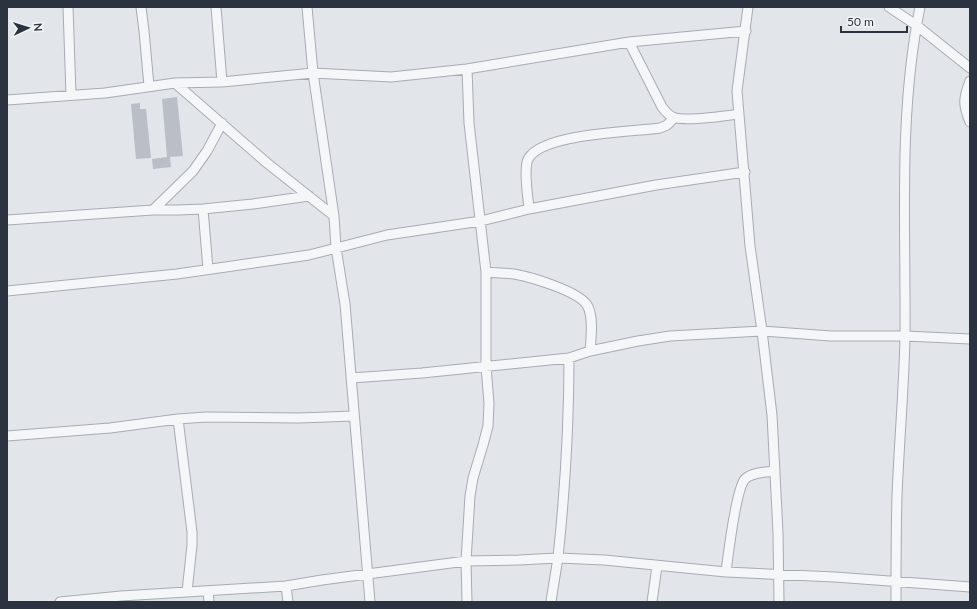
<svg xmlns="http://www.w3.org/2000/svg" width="977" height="609" font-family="Lato,sans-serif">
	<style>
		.building { fill: #babec6 }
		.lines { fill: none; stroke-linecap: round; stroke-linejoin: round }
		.street-casing { stroke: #a7acb3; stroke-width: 11 }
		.street { stroke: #f5f6f8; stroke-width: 9 }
	</style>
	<rect width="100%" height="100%" fill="#e2e5e9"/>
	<path class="building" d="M177 97 183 156 170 157 171 167 153 169 152 159 167 157 162 99Z
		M140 103V109H146L151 158 136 159 131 104Z"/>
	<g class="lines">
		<g class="street-casing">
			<path id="street" d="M68 7 71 95
				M141 7 144 31 149 86
				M216 7 222 82
				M307 7 313 73 334 216 336 248 345 304 370 602
				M748 7 737 91 750 246 762 331 772 415 778 533 779 602
				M889 7 916 25 970 68
				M629 42 662 107C665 111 668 115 673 117 684 122 725 116 739 114
				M467 69 469 123 486 272V367L489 403 488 426 483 445 473 478 470 496 466 561 467 602
				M970 81C963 99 963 105 970 122
				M175 83 267 163 334 216
				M7 100 105 93 175 83 222 82 313 73 391 77 467 69 629 42 746 31
				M203 209 208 269
				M529 209C528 196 524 175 527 162 535 133 634 132 660 128L667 125 674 118
				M153 210 193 171 207 151 222 123
				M7 220 153 210H179L203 209 253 204 309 196
				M486 272C495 273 505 273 514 274 531 277 578 291 587 305 594 316 591 339 590 351
				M7 291 177 274 309 255 387 235 481 221 529 209 656 185 745 172
				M351 378 422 373 569 358 590 351 638 341 670 336 762 331 831 336H905L970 339
				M178 419 192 532V545L187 592
				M7 436 110 428 178 419 206 417 299 418 354 416
				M726 572C728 556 736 489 745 479 752 472 766 472 775 471
				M286 586 288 602
				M208 591 209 602
				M60 602 121 596 286 586 322 580 466 561 519 560 558 558 604 560 726 572 835 577 970 587
				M551 602C553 587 556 572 558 557 565 491 569 424 569 358
				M652 602 657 566
				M896 602C896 567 896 531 897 496 899 443 904 389 905 336 906 226 898 116 920 7"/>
		</g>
		<use href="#street" class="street"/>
	</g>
	<rect width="977" height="609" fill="none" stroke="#2b3340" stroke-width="16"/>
	<g transform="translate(28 28) rotate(86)" stroke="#f2f4f7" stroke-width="3" paint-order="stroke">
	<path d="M0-3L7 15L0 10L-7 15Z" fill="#2b3340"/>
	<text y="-6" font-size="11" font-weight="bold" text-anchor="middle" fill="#2b3340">N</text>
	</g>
	<path d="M841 26v6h66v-6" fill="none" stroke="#2b3340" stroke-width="2"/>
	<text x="847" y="26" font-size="12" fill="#2b3340" stroke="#f2f4f7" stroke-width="3" paint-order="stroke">50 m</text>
</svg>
